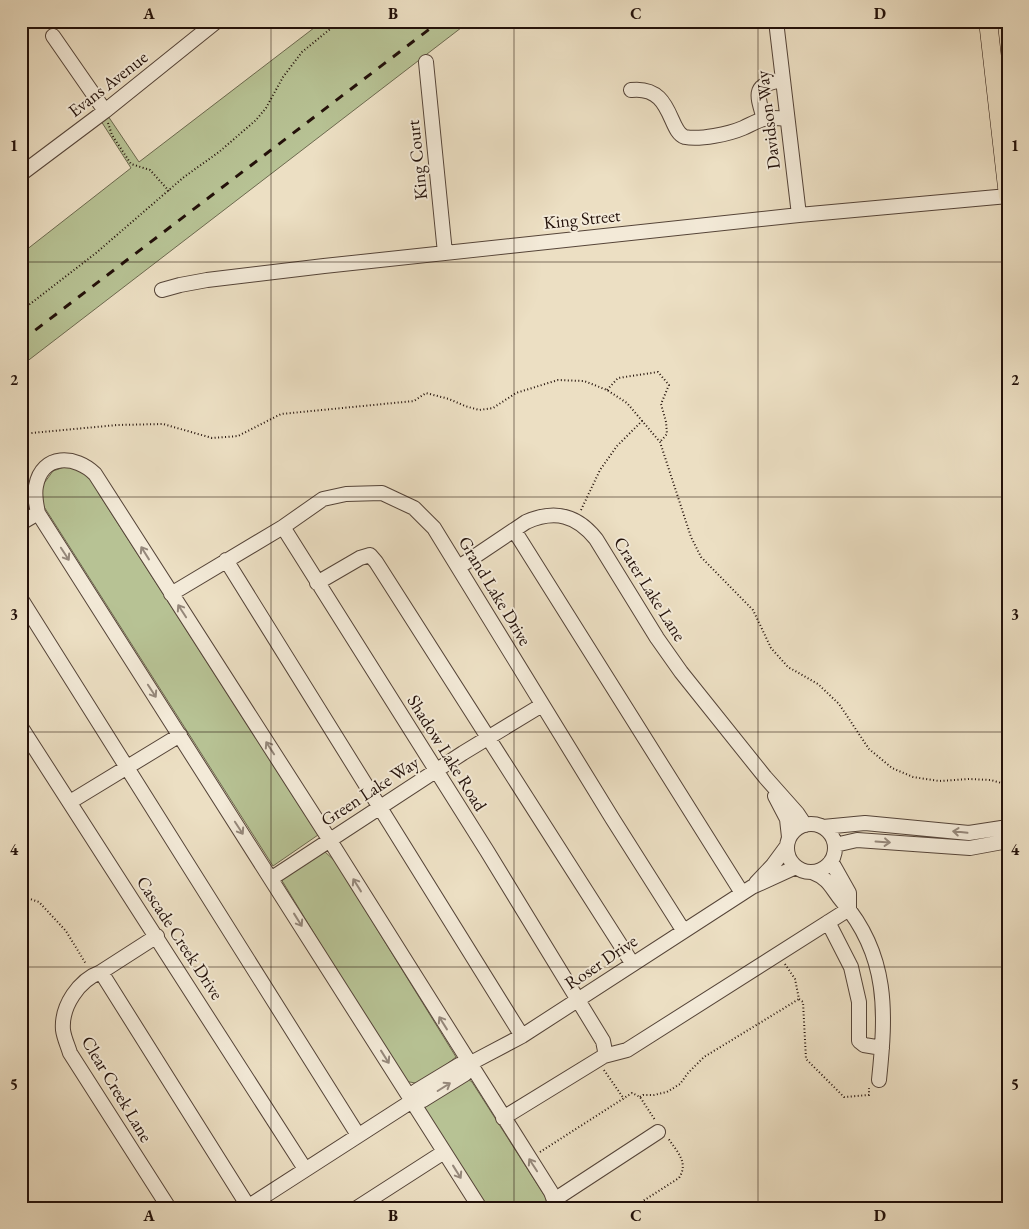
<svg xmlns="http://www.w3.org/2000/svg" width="1029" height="1229" font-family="'EB Garamond',serif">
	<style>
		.green { fill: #b7c294; stroke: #6d6a4f }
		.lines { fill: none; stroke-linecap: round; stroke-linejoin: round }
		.minor-casing { stroke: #554438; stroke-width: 16 }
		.major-casing { stroke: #23110a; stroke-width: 19 }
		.path { stroke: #23110a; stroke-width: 2; stroke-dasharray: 1 2.5; stroke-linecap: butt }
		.minor { stroke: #f3ead8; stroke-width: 14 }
		.major { stroke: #ecdfc3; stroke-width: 18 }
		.rail { stroke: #23110a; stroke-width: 3; stroke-dasharray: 9 9; stroke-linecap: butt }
		.oneway { stroke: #95887b }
		.grid { fill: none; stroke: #23110a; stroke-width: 1; stroke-opacity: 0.55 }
		.labels { text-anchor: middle; stroke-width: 4; stroke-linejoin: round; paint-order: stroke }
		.street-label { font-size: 18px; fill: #23110a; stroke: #f3ead8 }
		.neatline { fill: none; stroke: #23110a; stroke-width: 2 }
		.grid-label { font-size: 16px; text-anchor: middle; font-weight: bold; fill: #23110a }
	</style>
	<rect width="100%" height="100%" fill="#ecdfc3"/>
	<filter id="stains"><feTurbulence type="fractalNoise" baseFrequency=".004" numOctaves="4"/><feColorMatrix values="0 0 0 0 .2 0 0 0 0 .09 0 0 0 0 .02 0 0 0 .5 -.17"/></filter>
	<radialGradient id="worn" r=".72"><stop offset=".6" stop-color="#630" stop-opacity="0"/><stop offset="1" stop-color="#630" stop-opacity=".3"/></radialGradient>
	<path class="green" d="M323 21H470L21 366V254L131 168 101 121 108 116 139 162Z
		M70 465 88 472 99 494 318 835 273 866 41 502 42 486 53 471Z
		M324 851 335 861 456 1057 421 1084 404 1081 281 879Z
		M468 1079 472 1082 546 1198 547 1208H485L426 1114 425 1107 428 1099Z"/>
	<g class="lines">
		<g class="minor-casing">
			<path id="minor" d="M776 21 799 215
				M53 36 105 111
				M426 62 445 253
				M631 90C673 85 668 132 685 137 700 140 729 134 743 128 750 125 756 121 764 119 771 117 779 118 787 119
				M764 119C756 92 753 85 782 80
				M21 174 105 111 217 21
				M162 290 180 285 207 280 324 266 799 215 1008 196
				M21 523 38 513
				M283 527 487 851 603 1041 605 1051 604 1056 503 1118
				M514 530 742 893
				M226 560 522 1036
				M459 567 526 522C555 509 577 515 596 539L657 638 681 672 765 777 797 813 805 825
				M317 583 360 558 370 555 376 562 632 963
				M171 594 283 527 323 499 346 494 382 493 414 508 434 528 612 818 683 930
				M21 599 358 1135
				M21 727 305 1169
				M775 796 787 819 789 837
				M70 802 180 735
				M787 848a24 24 0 1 1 48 0a24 24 0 1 1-48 0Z
				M823 827 865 823 969 833 1008 827
				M835 845 857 840 970 848 1008 841
				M831 861 849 893V909
				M812 872C830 879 831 888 842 901 889 956 886 1013 879 1080
				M272 878 463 753 542 705
				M756 883 773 865 787 846
				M828 922 851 967 859 1002V1041L864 1045 882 1048
				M157 936 101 972C79 980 61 1006 63 1030 64 1038 68 1046 70 1053L169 1208
				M101 972 248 1206
				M604 1056 627 1050 849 909
				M412 1101 416 1091 459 1065 469 1064 522 1036 752 887 796 867
				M554 1200 658 1132
				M246 1208 412 1101 423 1100 465 1074 469 1064
				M357 1208 444 1152
				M480 1208 38 513C36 503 34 495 36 486 42 453 76 455 95 474L329 839 551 1192 554 1200V1208"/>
		</g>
		<g class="major-casing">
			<path id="major" d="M988 21 1008 196"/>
		</g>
		<path class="path" d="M108 123 112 135 131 164 150 170 169 191
			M21 311 96 253 184 177 219 152 256 120 266 108 283 77 302 52 340 21
			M607 390 618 378 658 372 669 385 661 404 666 422 667 434 660 442
			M21 434 117 425 163 424 212 438 238 436 281 414 414 401 426 393 449 399 465 406 479 410 493 408 516 393 558 380 584 381 607 390 627 403 660 442 691 537 701 557 753 610 771 648 788 667 818 684 839 704 869 749 892 768 913 777 939 781 969 779 991 780 1008 785
			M581 510 600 470 617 446 643 420
			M21 896 39 902 66 931 86 964
			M785 964 795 979 799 999 803 1002 806 1059 844 1097 869 1095V1088
			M604 1070 624 1099
			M640 1097 643 1095H654L667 1092 680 1084 688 1073 704 1057 799 999
			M540 1152 632 1093 640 1097 655 1120
			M21 1200 23 1208
			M632 1208 679 1178C689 1162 677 1152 668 1138"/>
		<use href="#minor" class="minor"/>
		<use href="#major" class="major"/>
		<path class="rail" d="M21 341 440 21"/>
	</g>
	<defs><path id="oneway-shaft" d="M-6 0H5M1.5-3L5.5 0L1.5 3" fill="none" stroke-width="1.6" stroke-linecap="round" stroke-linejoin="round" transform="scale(1.25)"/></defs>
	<g class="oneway">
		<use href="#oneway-shaft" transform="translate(145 553) rotate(-122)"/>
		<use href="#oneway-shaft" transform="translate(65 554) rotate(57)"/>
		<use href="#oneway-shaft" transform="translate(182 611) rotate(-123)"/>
		<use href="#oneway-shaft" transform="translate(152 691) rotate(57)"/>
		<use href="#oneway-shaft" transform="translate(270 748) rotate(-123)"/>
		<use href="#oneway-shaft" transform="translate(239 828) rotate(57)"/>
		<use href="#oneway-shaft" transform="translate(960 832) rotate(-174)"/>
		<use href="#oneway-shaft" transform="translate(883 842) rotate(4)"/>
		<use href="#oneway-shaft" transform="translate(357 885) rotate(-122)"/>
		<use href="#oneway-shaft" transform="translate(298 920) rotate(58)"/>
		<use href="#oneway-shaft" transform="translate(443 1023) rotate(-122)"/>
		<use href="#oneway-shaft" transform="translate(385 1057) rotate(58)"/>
		<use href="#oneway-shaft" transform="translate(444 1087) rotate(-32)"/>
		<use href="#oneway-shaft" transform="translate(533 1165) rotate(-123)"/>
		<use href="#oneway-shaft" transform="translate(457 1172) rotate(58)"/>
	</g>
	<path class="grid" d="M271 21V1208M514 21V1208M758 21V1208M21 262H1008M21 497H1008M21 732H1008M21 967H1008"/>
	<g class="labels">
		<g class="street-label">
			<text transform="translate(108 84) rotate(-38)" y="6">Evans Avenue</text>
			<text transform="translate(768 120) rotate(-97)" y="6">Davidson Way</text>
			<text transform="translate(417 160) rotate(-96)" y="6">King Court</text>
			<text transform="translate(582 219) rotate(-6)" y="6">King Street</text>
			<text transform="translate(650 589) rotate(58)" y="6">Crater Lake Lane</text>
			<text transform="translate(495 591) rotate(59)" y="6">Grand Lake Drive</text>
			<text transform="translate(447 753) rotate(58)" y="6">Shadow Lake Road</text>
			<text transform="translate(370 791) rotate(-33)" y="6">Green Lake Way</text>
			<text transform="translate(180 938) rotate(57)" y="6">Cascade Creek Drive</text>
			<text transform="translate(601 962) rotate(-34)" y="6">Roser Drive</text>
			<text transform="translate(117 1089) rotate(59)" y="6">Clear Creek Lane</text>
		</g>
	</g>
	<rect width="1029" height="1229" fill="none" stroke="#ecdfc3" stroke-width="55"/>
	<rect x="28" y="28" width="974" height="1174" class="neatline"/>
	<g class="grid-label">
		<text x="149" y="19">A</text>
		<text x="393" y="19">B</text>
		<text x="636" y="19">C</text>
		<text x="880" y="19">D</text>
		<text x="14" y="151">1</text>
		<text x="1015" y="151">1</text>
		<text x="14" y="385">2</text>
		<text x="1015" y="385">2</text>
		<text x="14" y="620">3</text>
		<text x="1015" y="620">3</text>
		<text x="14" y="855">4</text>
		<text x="1015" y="855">4</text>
		<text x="14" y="1090">5</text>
		<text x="1015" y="1090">5</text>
		<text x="149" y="1221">A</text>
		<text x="393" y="1221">B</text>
		<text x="636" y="1221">C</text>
		<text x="880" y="1221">D</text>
	</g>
	<rect width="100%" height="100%" filter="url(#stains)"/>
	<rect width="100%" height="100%" fill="url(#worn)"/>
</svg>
